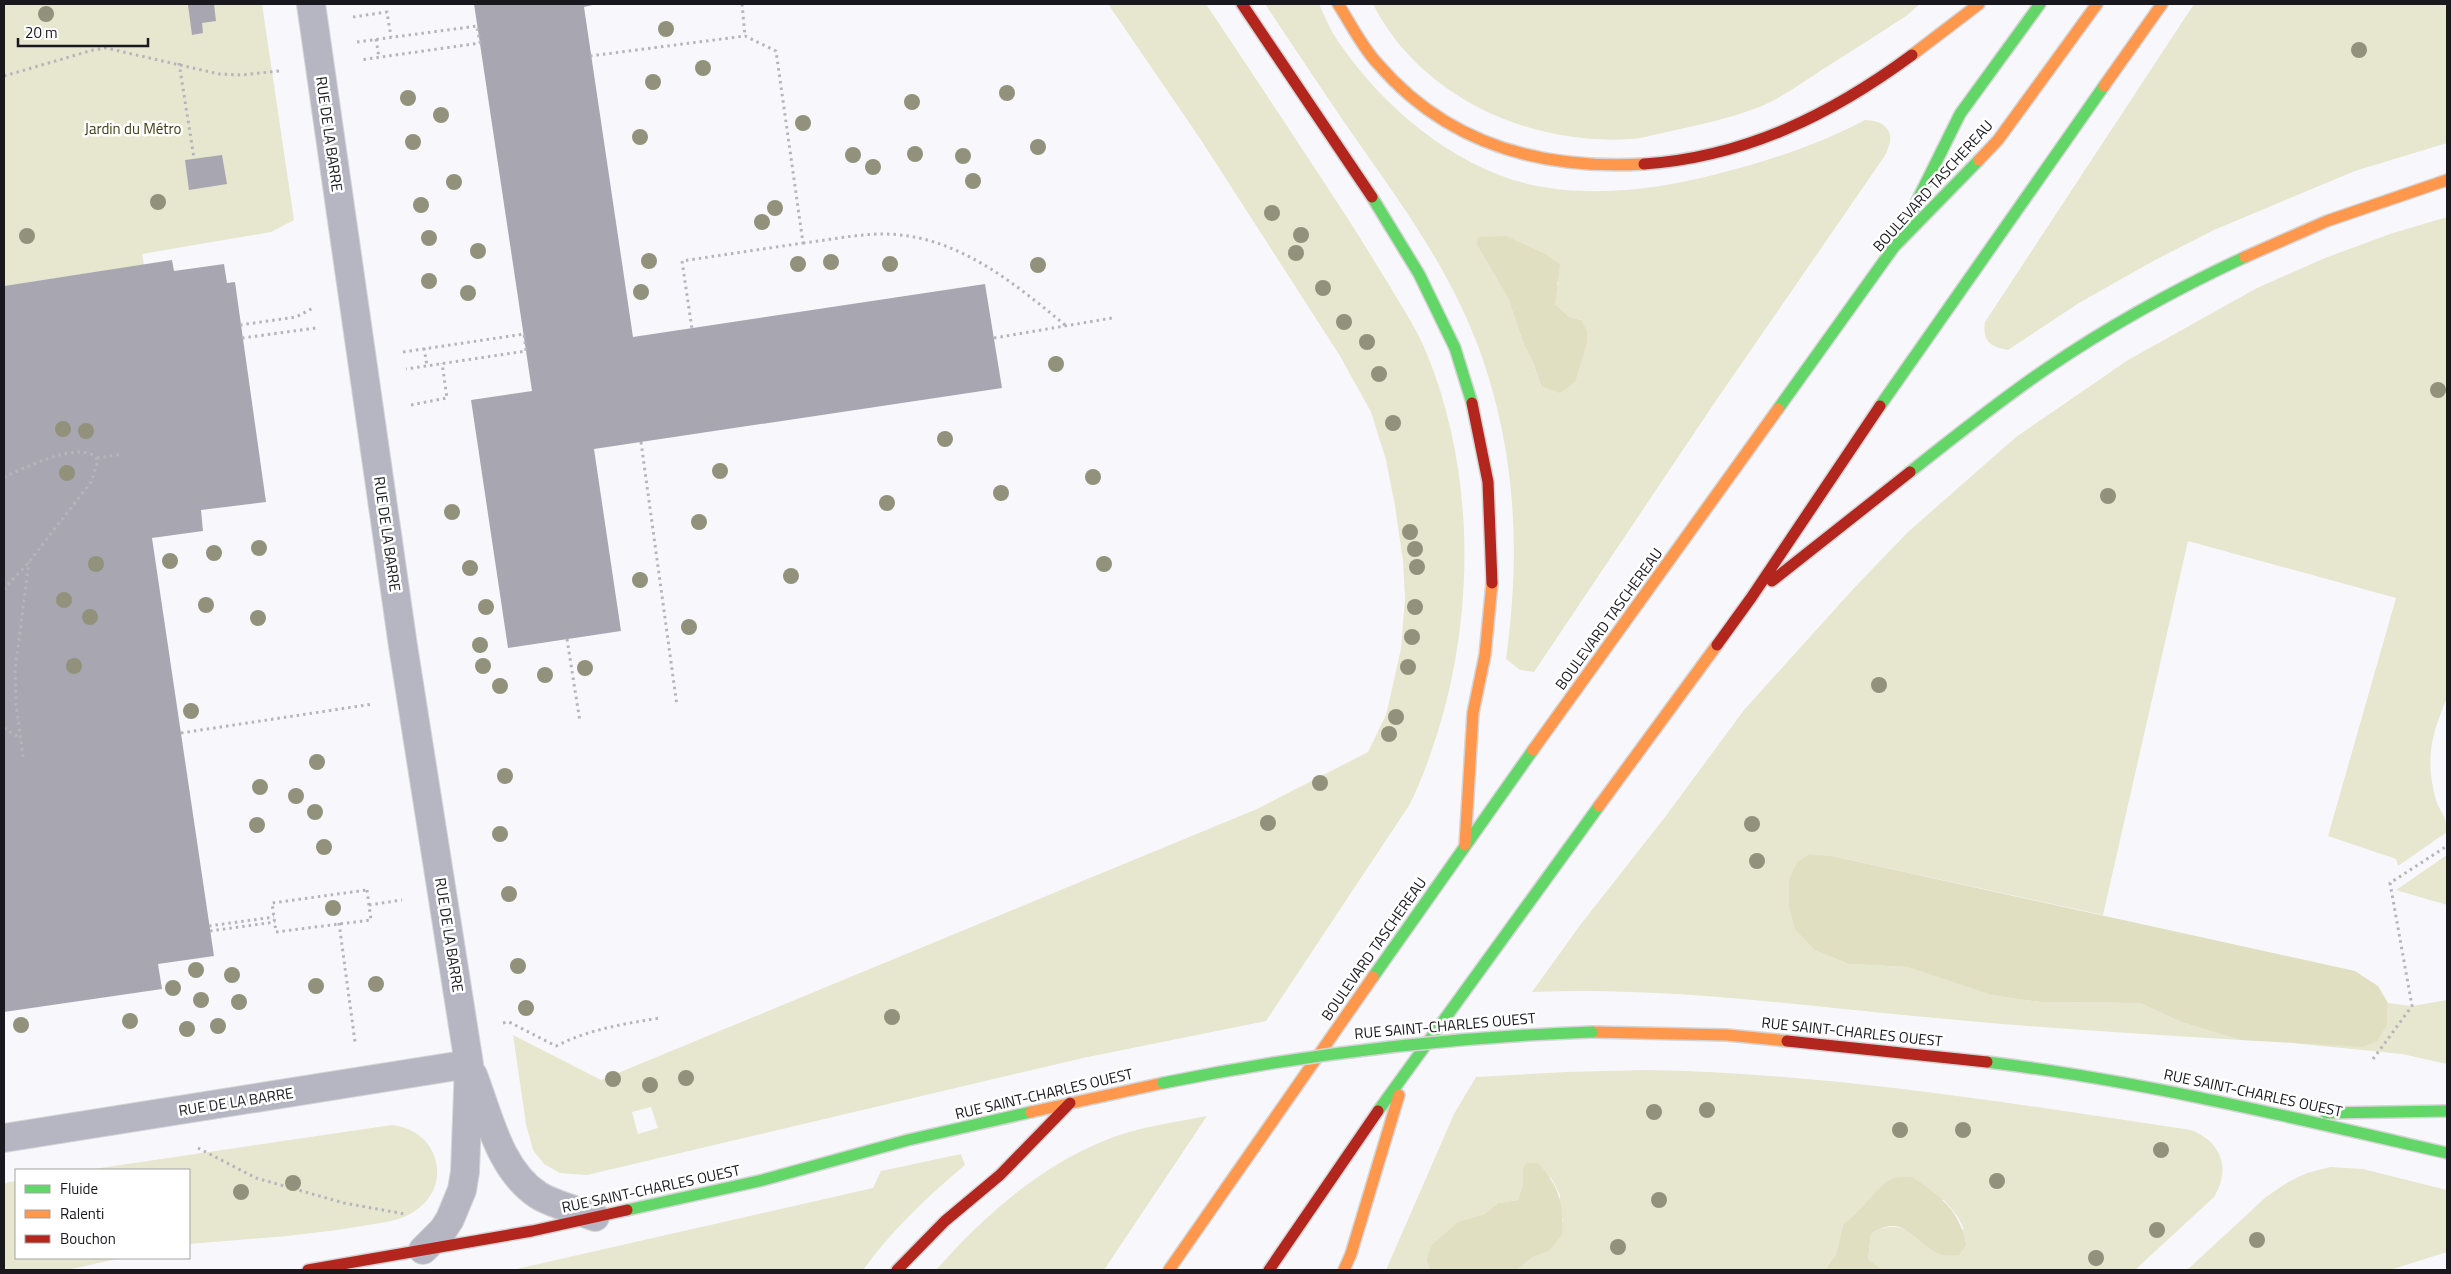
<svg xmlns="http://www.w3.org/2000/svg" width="2451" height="1274" font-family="'Titillium Web',sans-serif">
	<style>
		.green { fill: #e7e6cf; fill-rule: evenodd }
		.forest { fill: #e0dfc2 }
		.building { fill: #a8a7b1 }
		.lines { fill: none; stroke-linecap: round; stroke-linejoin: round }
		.street-casing { stroke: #d5d5d8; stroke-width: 30 }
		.fast-casing { stroke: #d5d5d8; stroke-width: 14 }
		.slow-casing { stroke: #d5d5d8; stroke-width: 14 }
		.jam-casing { stroke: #d5d5d8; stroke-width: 14 }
		.path { stroke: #b5b5bc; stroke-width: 3; stroke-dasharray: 2.5 4; stroke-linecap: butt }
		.street { stroke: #b6b5c2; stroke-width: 28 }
		.fast { stroke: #63d668; stroke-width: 11 }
		.slow { stroke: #ff974d; stroke-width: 11 }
		.jam { stroke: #b3261e; stroke-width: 11 }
		.fast-bridge-casing { stroke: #d5d5d8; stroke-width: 14; stroke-linecap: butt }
		.fast-bridge { stroke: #63d668; stroke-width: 11 }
		.tree { fill: #92917b }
		.labels { text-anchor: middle; stroke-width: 5; stroke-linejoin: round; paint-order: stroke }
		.park-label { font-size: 15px; fill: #3f3d11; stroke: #fff }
		.street-label { font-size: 15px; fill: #18181e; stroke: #fff }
	</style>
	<rect width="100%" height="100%" fill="#f8f8fc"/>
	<path class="green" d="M4 4H262L294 220 271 232 142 254 144 265 4 286Z
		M1108 4H1206C1250 70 1294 136 1337 202 1356 231 1373 259 1391 288 1403 309 1418 331 1427 354 1484 494 1474 669 1410 804L1266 1021 1083 1058 587 1175 560 1173 544 1164 533 1150 526 1124 513 1035 601 1080 1257 809 1368 752 1386 715 1401 649 1405 598 1403 561 1395 506 1386 460 1371 412 1340 356 1201 140ZM651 1107 658 1128 638 1134 632 1112Z
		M1265 4H1319C1325 17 1331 32 1340 44 1387 112 1464 176 1549 188 1605 196 1662 188 1717 174 1768 161 1818 145 1865 120 1891 121 1896 137 1884 157L1713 405 1534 672 1520 670 1506 659C1521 552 1516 448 1478 346 1450 271 1403 206 1358 142 1326 96 1296 50 1265 4ZM1477 245 1559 283 1555 289V304L1569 317 1581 320 1541 387 1532 360 1524 345 1508 298Z
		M1373 4H1920L1906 16C1878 34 1849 53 1820 71 1802 83 1782 97 1762 106 1731 118 1699 125 1667 132 1655 134 1642 139 1630 139 1529 146 1419 96 1373 4Z
		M2194 4H2447V143L2355 171 2214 230 2155 260 2079 303 2008 350C1990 347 1982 341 1985 322Z
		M2447 217V698C2431 735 2425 760 2436 800 2440 813 2447 815 2447 832L2398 866 2396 859 2328 836 2396 598 2188 541 2103 915 1832 856 1810 854 1816 951 1849 964 1907 967 1991 995 2040 1002 2140 1003 2181 1022 2240 1040C2146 1034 2052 1029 1958 1020 1816 1008 1675 986 1532 992L1581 924 1665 817 1744 710 1855 587 1908 532 2016 437 2128 360 2257 288 2325 258 2390 234Z
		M2447 855V905L2396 890Z
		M2447 1000V1064L2402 1054 2292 1043 2387 1025 2388 1003 2412 1006Z
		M1645 1070C1829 1073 2009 1103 2191 1130 2222 1142 2231 1169 2214 1197L2135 1270H1883L1868 1259 1871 1234C1890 1222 1903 1226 1920 1238L1964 1229 1958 1217 1944 1200 1867 1202 1854 1217 1843 1224 1836 1254 1825 1270H1517L1533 1257 1548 1252 1563 1220 1559 1209 1560 1195 1551 1178 1523 1168V1184L1518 1200 1498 1203 1485 1214 1459 1222 1426 1260 1430 1270H1386L1454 1114 1476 1077 1566 1072Z
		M1207 1116 1104 1270H936C988 1211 1052 1155 1129 1132 1154 1125 1181 1121 1207 1116Z
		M392 1125C441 1130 455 1190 410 1214 396 1222 378 1223 362 1226 305 1236 247 1239 189 1244V1170H87Z
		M961 1154 965 1165C927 1197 892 1230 863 1270H512L873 1188 881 1171Z
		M2330 1167 2363 1169 2447 1190V1252L2390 1270H2187L2266 1197 2288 1182 2307 1173Z
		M16 1181V1258H121L67 1270H4V1183Z"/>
	<path class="forest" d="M1506 236 1545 254 1560 264 1555 304 1569 317 1581 320 1587 331V343L1575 382 1560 393 1541 386 1532 360 1524 345 1508 298 1477 245 1478 237Z
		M1810 854 1832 856 2355 971 2378 986 2388 1003 2387 1025 2377 1041 2363 1047 2240 1040 2181 1022 2140 1003 2040 1002 1991 995 1907 967 1849 964 1816 951 1795 929 1789 906V880L1797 862Z
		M1527 1163H1538C1559 1187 1564 1202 1562 1235L1548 1252 1533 1257 1517 1270H1430L1426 1260 1432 1245 1458 1222 1485 1214 1498 1203 1518 1200 1523 1184V1168Z
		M1912 1177C1940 1196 1960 1210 1966 1245L1959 1255C1954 1255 1948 1256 1943 1255 1915 1247 1907 1210 1871 1234L1868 1259 1883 1270H1825L1836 1254 1843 1224C1859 1215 1879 1184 1892 1179 1898 1177 1906 1177 1912 1177Z"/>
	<path class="building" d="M199 4H214L216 21 202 23 203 33 192 35 188 5Z
		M474 4H597L584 7 633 337 985 284 1002 388 594 449 621 631 508 648 471 400 532 391Z
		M222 155 227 184 189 190 185 160Z
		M172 260 174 271 224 264 227 283 235 282 266 502 201 510 203 531 152 538 214 956 158 964 162 989 4 1012V286Z"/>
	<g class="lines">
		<g class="street-casing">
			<path id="street" d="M311 4 403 646 469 1064 465 1172 462 1190 450 1219 443 1230 423 1250
				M473 1075C489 1116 499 1169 538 1195 554 1205 577 1210 595 1217
				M4 1138 469 1064"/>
		</g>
		<g class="fast-casing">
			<path id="fast" d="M1372 197 1419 274 1455 348 1472 403
				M1906 223 1960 114 2040 4
				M1880 406 2104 86
				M1778 409 1894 247 1979 160
				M1910 472C1954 437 1999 401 2046 369 2109 326 2176 289 2245 257
				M1373 977 1533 750
				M1987 1062C2142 1081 2295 1118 2447 1153
				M1378 1111 1599 806
				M2326 1113 2447 1111
				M627 1210 763 1180 908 1140 1031 1112"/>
		</g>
		<g class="slow-casing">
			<path id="slow" d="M1338 4C1351 24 1362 47 1378 64 1447 144 1542 170 1644 164
				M1912 55 1979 4
				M2104 86 2162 4
				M1979 160 1998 140 2097 4
				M2245 257 2327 221 2447 180
				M1533 750 1778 409
				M1599 806 1717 645
				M1465 845 1473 713 1485 655 1492 583
				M1592 1032 1727 1035 1787 1041
				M1031 1112 1163 1083
				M1169 1270 1373 977
				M1344 1270 1351 1254 1399 1095"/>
		</g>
		<g class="jam-casing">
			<path id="jam" d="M1242 4 1372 197
				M1644 164C1746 157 1832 114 1912 55
				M1472 403 1488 482 1492 583
				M1772 581 1910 472
				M1717 645 1751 598 1880 406
				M1787 1041 1987 1062
				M308 1270 532 1231 627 1210
				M897 1270 945 1221 1000 1175 1070 1103
				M1269 1270 1378 1111"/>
		</g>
		<path class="path" d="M742 4 745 36
			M353 17 387 12 391 37
			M376 39 379 58
			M357 42 477 26 480 43 360 60
			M590 56 745 36 776 51 803 243 682 261 692 329
			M179 63 194 158
			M4 76 93 50 106 48 219 74 241 75 279 71
			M803 243C829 240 857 234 883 234 955 234 1013 282 1065 325
			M240 325 296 317 313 308
			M242 338 316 328
			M994 338 1112 318
			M424 348 427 366
			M403 352 524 334 526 351 406 369
			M411 405 447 398 442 363
			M641 442 677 706
			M97 458 122 454
			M4 477C21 470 86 436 98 461L91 482 29 562 4 589
			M567 639 580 722
			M4 728 20 738
			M181 733 373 704
			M23 757 16 704 15 670 29 562
			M367 890 371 920 276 932 272 903Z
			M369 905 402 900
			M339 923 355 1042
			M209 926 274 917
			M210 931 275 922
			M503 1023 509 1022 556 1046C590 1029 623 1024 660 1018
			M2373 1059 2412 1006 2390 883 2447 846
			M198 1148 256 1178 344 1203 405 1214"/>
		<use href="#street" class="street"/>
		<use href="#fast" class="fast"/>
		<use href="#slow" class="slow"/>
		<use href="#jam" class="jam"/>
		<g class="fast-bridge-casing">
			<path id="fast-bridge" d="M1163 1083C1305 1054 1447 1037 1592 1032"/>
		</g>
		<use href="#fast-bridge" class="fast-bridge"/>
	</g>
	<g class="tree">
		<circle cx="46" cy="14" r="8"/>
		<circle cx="666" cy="29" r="8"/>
		<circle cx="2359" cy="50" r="8"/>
		<circle cx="703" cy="68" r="8"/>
		<circle cx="653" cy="82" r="8"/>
		<circle cx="1007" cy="93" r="8"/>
		<circle cx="408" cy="98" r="8"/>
		<circle cx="912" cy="102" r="8"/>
		<circle cx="441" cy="115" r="8"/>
		<circle cx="803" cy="123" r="8"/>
		<circle cx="640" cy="137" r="8"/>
		<circle cx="413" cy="142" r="8"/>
		<circle cx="1038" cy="147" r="8"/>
		<circle cx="915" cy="154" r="8"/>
		<circle cx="853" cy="155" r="8"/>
		<circle cx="963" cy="156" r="8"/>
		<circle cx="873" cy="167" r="8"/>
		<circle cx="973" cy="181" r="8"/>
		<circle cx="454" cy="182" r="8"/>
		<circle cx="158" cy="202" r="8"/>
		<circle cx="421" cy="205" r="8"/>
		<circle cx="775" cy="208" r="8"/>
		<circle cx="1272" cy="213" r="8"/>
		<circle cx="762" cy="222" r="8"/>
		<circle cx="1301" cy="235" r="8"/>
		<circle cx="27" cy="236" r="8"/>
		<circle cx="429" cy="238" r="8"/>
		<circle cx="478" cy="251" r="8"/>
		<circle cx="1296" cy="253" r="8"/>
		<circle cx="649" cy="261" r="8"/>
		<circle cx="831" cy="262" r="8"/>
		<circle cx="798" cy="264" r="8"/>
		<circle cx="890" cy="264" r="8"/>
		<circle cx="1038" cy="265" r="8"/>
		<circle cx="429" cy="281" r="8"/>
		<circle cx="1323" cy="288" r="8"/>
		<circle cx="641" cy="292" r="8"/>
		<circle cx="468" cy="293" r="8"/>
		<circle cx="1344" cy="322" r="8"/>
		<circle cx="1367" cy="342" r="8"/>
		<circle cx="1056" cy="364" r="8"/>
		<circle cx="1379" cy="374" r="8"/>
		<circle cx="2438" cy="390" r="8"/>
		<circle cx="1393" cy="423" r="8"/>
		<circle cx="63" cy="429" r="8"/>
		<circle cx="86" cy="431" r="8"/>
		<circle cx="945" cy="439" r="8"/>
		<circle cx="720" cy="471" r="8"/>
		<circle cx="67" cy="473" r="8"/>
		<circle cx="1093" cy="477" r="8"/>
		<circle cx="1001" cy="493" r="8"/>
		<circle cx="2108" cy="496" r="8"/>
		<circle cx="887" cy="503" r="8"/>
		<circle cx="452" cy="512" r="8"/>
		<circle cx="699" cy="522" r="8"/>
		<circle cx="1410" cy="532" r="8"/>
		<circle cx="259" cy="548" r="8"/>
		<circle cx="1415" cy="549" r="8"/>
		<circle cx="214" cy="553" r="8"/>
		<circle cx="170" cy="561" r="8"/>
		<circle cx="96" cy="564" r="8"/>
		<circle cx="1104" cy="564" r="8"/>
		<circle cx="1417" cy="567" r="8"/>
		<circle cx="470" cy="568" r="8"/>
		<circle cx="791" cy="576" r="8"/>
		<circle cx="640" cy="580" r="8"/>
		<circle cx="64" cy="600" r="8"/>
		<circle cx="206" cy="605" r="8"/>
		<circle cx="486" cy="607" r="8"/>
		<circle cx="1415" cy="607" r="8"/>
		<circle cx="90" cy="617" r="8"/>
		<circle cx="258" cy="618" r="8"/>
		<circle cx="689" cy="627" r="8"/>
		<circle cx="1412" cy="637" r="8"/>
		<circle cx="480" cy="645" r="8"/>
		<circle cx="74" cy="666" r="8"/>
		<circle cx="483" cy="666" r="8"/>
		<circle cx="1408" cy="667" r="8"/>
		<circle cx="585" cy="668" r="8"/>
		<circle cx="545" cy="675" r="8"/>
		<circle cx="1879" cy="685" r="8"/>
		<circle cx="500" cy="686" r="8"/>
		<circle cx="191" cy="711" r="8"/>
		<circle cx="1396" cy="717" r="8"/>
		<circle cx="1389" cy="734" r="8"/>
		<circle cx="317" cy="762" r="8"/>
		<circle cx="505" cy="776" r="8"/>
		<circle cx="1320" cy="783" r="8"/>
		<circle cx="260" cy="787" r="8"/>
		<circle cx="296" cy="796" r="8"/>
		<circle cx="315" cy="812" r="8"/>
		<circle cx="1268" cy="823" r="8"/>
		<circle cx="1752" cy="824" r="8"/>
		<circle cx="257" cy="825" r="8"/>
		<circle cx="500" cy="834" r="8"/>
		<circle cx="324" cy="847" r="8"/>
		<circle cx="1757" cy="861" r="8"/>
		<circle cx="509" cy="894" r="8"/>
		<circle cx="333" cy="908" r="8"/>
		<circle cx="518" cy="966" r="8"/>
		<circle cx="196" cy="970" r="8"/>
		<circle cx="232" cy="975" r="8"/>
		<circle cx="376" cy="984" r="8"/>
		<circle cx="316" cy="986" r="8"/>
		<circle cx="173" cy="988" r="8"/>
		<circle cx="201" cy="1000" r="8"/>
		<circle cx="239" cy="1002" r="8"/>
		<circle cx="526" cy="1008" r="8"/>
		<circle cx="892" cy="1017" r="8"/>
		<circle cx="130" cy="1021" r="8"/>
		<circle cx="21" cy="1025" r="8"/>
		<circle cx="218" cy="1026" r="8"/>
		<circle cx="187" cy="1029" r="8"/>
		<circle cx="686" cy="1078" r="8"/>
		<circle cx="613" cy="1079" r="8"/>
		<circle cx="650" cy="1085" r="8"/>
		<circle cx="1707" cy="1110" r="8"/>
		<circle cx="1654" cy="1112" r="8"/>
		<circle cx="1900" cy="1130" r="8"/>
		<circle cx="1963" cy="1130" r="8"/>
		<circle cx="2161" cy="1150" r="8"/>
		<circle cx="1997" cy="1181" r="8"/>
		<circle cx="293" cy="1183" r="8"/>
		<circle cx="241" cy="1192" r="8"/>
		<circle cx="1659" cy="1200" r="8"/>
		<circle cx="2157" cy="1230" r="8"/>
		<circle cx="2257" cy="1240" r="8"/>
		<circle cx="1618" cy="1247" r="8"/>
		<circle cx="2096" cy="1258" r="8"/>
	</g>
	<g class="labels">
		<g class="park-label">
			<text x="133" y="134">Jardin du Métro</text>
		</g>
		<g class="street-label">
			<text transform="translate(329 134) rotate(82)" y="5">RUE DE LA BARRE</text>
			<text transform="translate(1933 186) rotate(-48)" y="5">BOULEVARD TASCHEREAU</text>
			<text transform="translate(387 534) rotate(82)" y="5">RUE DE LA BARRE</text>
			<text transform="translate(1609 619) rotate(-54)" y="5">BOULEVARD TASCHEREAU</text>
			<text transform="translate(449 935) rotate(81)" y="5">RUE DE LA BARRE</text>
			<text transform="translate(1374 949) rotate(-55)" y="5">BOULEVARD TASCHEREAU</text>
			<text transform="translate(1445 1026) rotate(-5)" y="5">RUE SAINT-CHARLES OUEST</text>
			<text transform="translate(1852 1032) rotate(6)" y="5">RUE SAINT-CHARLES OUEST</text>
			<text transform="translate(2253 1093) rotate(12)" y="5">RUE SAINT-CHARLES OUEST</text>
			<text transform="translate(1044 1094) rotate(-13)" y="5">RUE SAINT-CHARLES OUEST</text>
			<text transform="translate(236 1102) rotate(-9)" y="5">RUE DE LA BARRE</text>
			<text transform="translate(651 1189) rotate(-12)" y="5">RUE SAINT-CHARLES OUEST</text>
		</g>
	</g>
	<rect width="2451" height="1274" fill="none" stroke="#18181e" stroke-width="10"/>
	<rect x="15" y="1169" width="175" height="90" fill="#ffffff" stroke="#a3a3a5"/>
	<rect x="25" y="1185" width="25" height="8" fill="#63d668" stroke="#a3a3a5"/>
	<text x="60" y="1194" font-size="15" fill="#18181e">Fluide</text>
	<rect x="25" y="1210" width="25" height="8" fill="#ff974d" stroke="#a3a3a5"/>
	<text x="60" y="1219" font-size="15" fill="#18181e">Ralenti</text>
	<rect x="25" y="1235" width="25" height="8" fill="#b3261e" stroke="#a3a3a5"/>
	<text x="60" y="1244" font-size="15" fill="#18181e">Bouchon</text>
	<path d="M18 38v8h130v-8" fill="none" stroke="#18181e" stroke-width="2.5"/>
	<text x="25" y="38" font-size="15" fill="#18181e" stroke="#ffffff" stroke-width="4" paint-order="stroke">20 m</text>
</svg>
